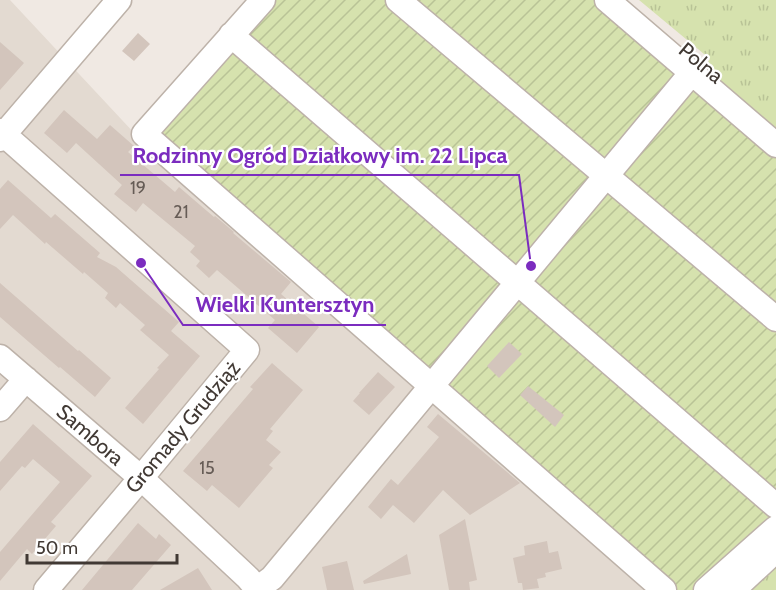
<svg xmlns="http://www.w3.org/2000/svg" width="776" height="590" font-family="Cabin,sans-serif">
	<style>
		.residential { fill: #e3dad1 }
		.grass { fill: url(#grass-tufts) }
		.garden { fill: url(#garden-furrows) }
		.building { fill: #d3c5bc }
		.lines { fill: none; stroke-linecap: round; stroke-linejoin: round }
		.minor-casing { stroke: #bdb2a9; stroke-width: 27 }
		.minor { stroke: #fff; stroke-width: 24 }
		.labels { text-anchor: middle; stroke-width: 4.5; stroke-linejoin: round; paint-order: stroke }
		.number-label { font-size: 18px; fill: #665c56 }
		.street-label { font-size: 21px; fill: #413934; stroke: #fff }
		.leader { fill: none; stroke: #7b2cbf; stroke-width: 2 }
		.callout-dot { fill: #7b2cbf; stroke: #fff; stroke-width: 2 }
		.callout-label { font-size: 22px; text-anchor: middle; font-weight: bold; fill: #7b2cbf; stroke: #fff; stroke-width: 4.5; stroke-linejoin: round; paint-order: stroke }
	</style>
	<defs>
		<pattern id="grass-tufts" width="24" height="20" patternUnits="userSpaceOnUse" patternTransform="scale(1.5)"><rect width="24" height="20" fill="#d6e2ae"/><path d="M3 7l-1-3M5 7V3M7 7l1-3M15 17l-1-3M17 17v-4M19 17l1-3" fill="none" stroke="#b9c396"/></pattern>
		<pattern id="garden-furrows" width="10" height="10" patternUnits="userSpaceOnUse" patternTransform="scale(1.5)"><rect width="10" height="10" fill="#d6e2ae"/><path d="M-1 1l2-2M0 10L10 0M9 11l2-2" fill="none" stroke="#b9c396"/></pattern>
	</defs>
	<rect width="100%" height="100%" fill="#f0e9e3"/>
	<path class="residential" d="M0 0H10L136 135 655 590H0Z"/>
	<path class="grass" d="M639 0H776V142L699 76 710 59Z
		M776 535V590H715Z"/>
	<path class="garden" d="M256 0H612L776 142V535L715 590H655L136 135Z"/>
	<path class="building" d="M138 33 150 44 134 61 122 51Z
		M0 42 24 63 0 90Z
		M64 110 97 139 110 125 134 146 128 152 175 192 179 187 214 217 215 216 234 232 233 233 291 282 281 294 319 327 297 353 268 328 275 320 217 270 209 278 196 266 200 261 190 252 195 246 143 203 136 212 114 194 122 185 76 143 67 153 44 133Z
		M8 180 51 218 55 214 100 253 97 257 116 267 179 322 171 331 200 356 143 424 125 408 159 369 157 368 169 355 140 330 145 325 120 303 116 308 105 298 108 293 84 272 83 274 46 242 45 244 13 215 0 229V189Z
		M0 283 78 351 79 350 111 378 95 397 60 367 59 368 0 317Z
		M509 342 522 354 499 378 487 366Z
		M272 363 303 390 270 429 273 431 266 440 281 452 269 465 273 468 239 508 212 485 207 491 183 471 253 389 250 387Z
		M378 372 395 387 369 415 353 401 360 393H359Z
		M528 386 564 415 555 427 520 395Z
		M438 414 520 483 470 515 443 490 414 523 393 505 381 519 368 507 391 479 398 485 439 437 427 427Z
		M33 424 92 476 51 522 56 526 32 554 27 549 0 581V552L60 482 33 459 25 468 22 466 0 491V462Z
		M465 519 477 580 469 582 470 590H449L439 535Z
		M138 523 156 539 159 534 171 545 132 590H82Z
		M547 541 549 553 558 551 562 569 545 573 546 577 537 579 539 588 523 590 522 583H518L513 558 525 555 524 546Z
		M407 554 411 574 364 584 363 581Z
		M347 561 354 590H327L322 567Z
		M198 568 212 590H160Z"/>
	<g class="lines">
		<g class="minor-casing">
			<path id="minor" d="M263 0 144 134 664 590
				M398 0 776 319
				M607 0 776 145
				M231 35 776 506
				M0 131 247 350 141 478 46 590
				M0 139 119 0
				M0 357 141 478 248 578 258 590
				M0 409 26 379
				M257 589 272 578 689 76
				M706 590 776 528
				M733 590 776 550"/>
		</g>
		<use href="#minor" class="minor"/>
	</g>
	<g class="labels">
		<g class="number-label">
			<text x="138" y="194">19</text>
			<text x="181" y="218">21</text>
			<text x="207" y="474">15</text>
		</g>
		<g class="street-label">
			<text transform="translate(701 63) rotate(40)" y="7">Polna</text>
			<text transform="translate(183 427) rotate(-50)" y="7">Gromady Grudziąż</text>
			<text transform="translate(90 435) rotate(41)" y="7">Sambora</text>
		</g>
	</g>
	<path class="leader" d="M531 266L519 175H120M141 263L183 325H386"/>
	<g class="callout-dot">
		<circle cx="531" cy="266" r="6"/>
		<circle cx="141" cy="263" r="6"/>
	</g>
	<g class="callout-label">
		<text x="320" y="163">Rodzinny Ogród Działkowy im. 22 Lipca</text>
		<text x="285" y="312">Wielki Kuntersztyn</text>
	</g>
	<path d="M27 554v9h150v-9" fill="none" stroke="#413934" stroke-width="3"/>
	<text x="36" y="554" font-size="18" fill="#413934" stroke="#ffffff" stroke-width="4.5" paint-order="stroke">50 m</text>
</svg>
